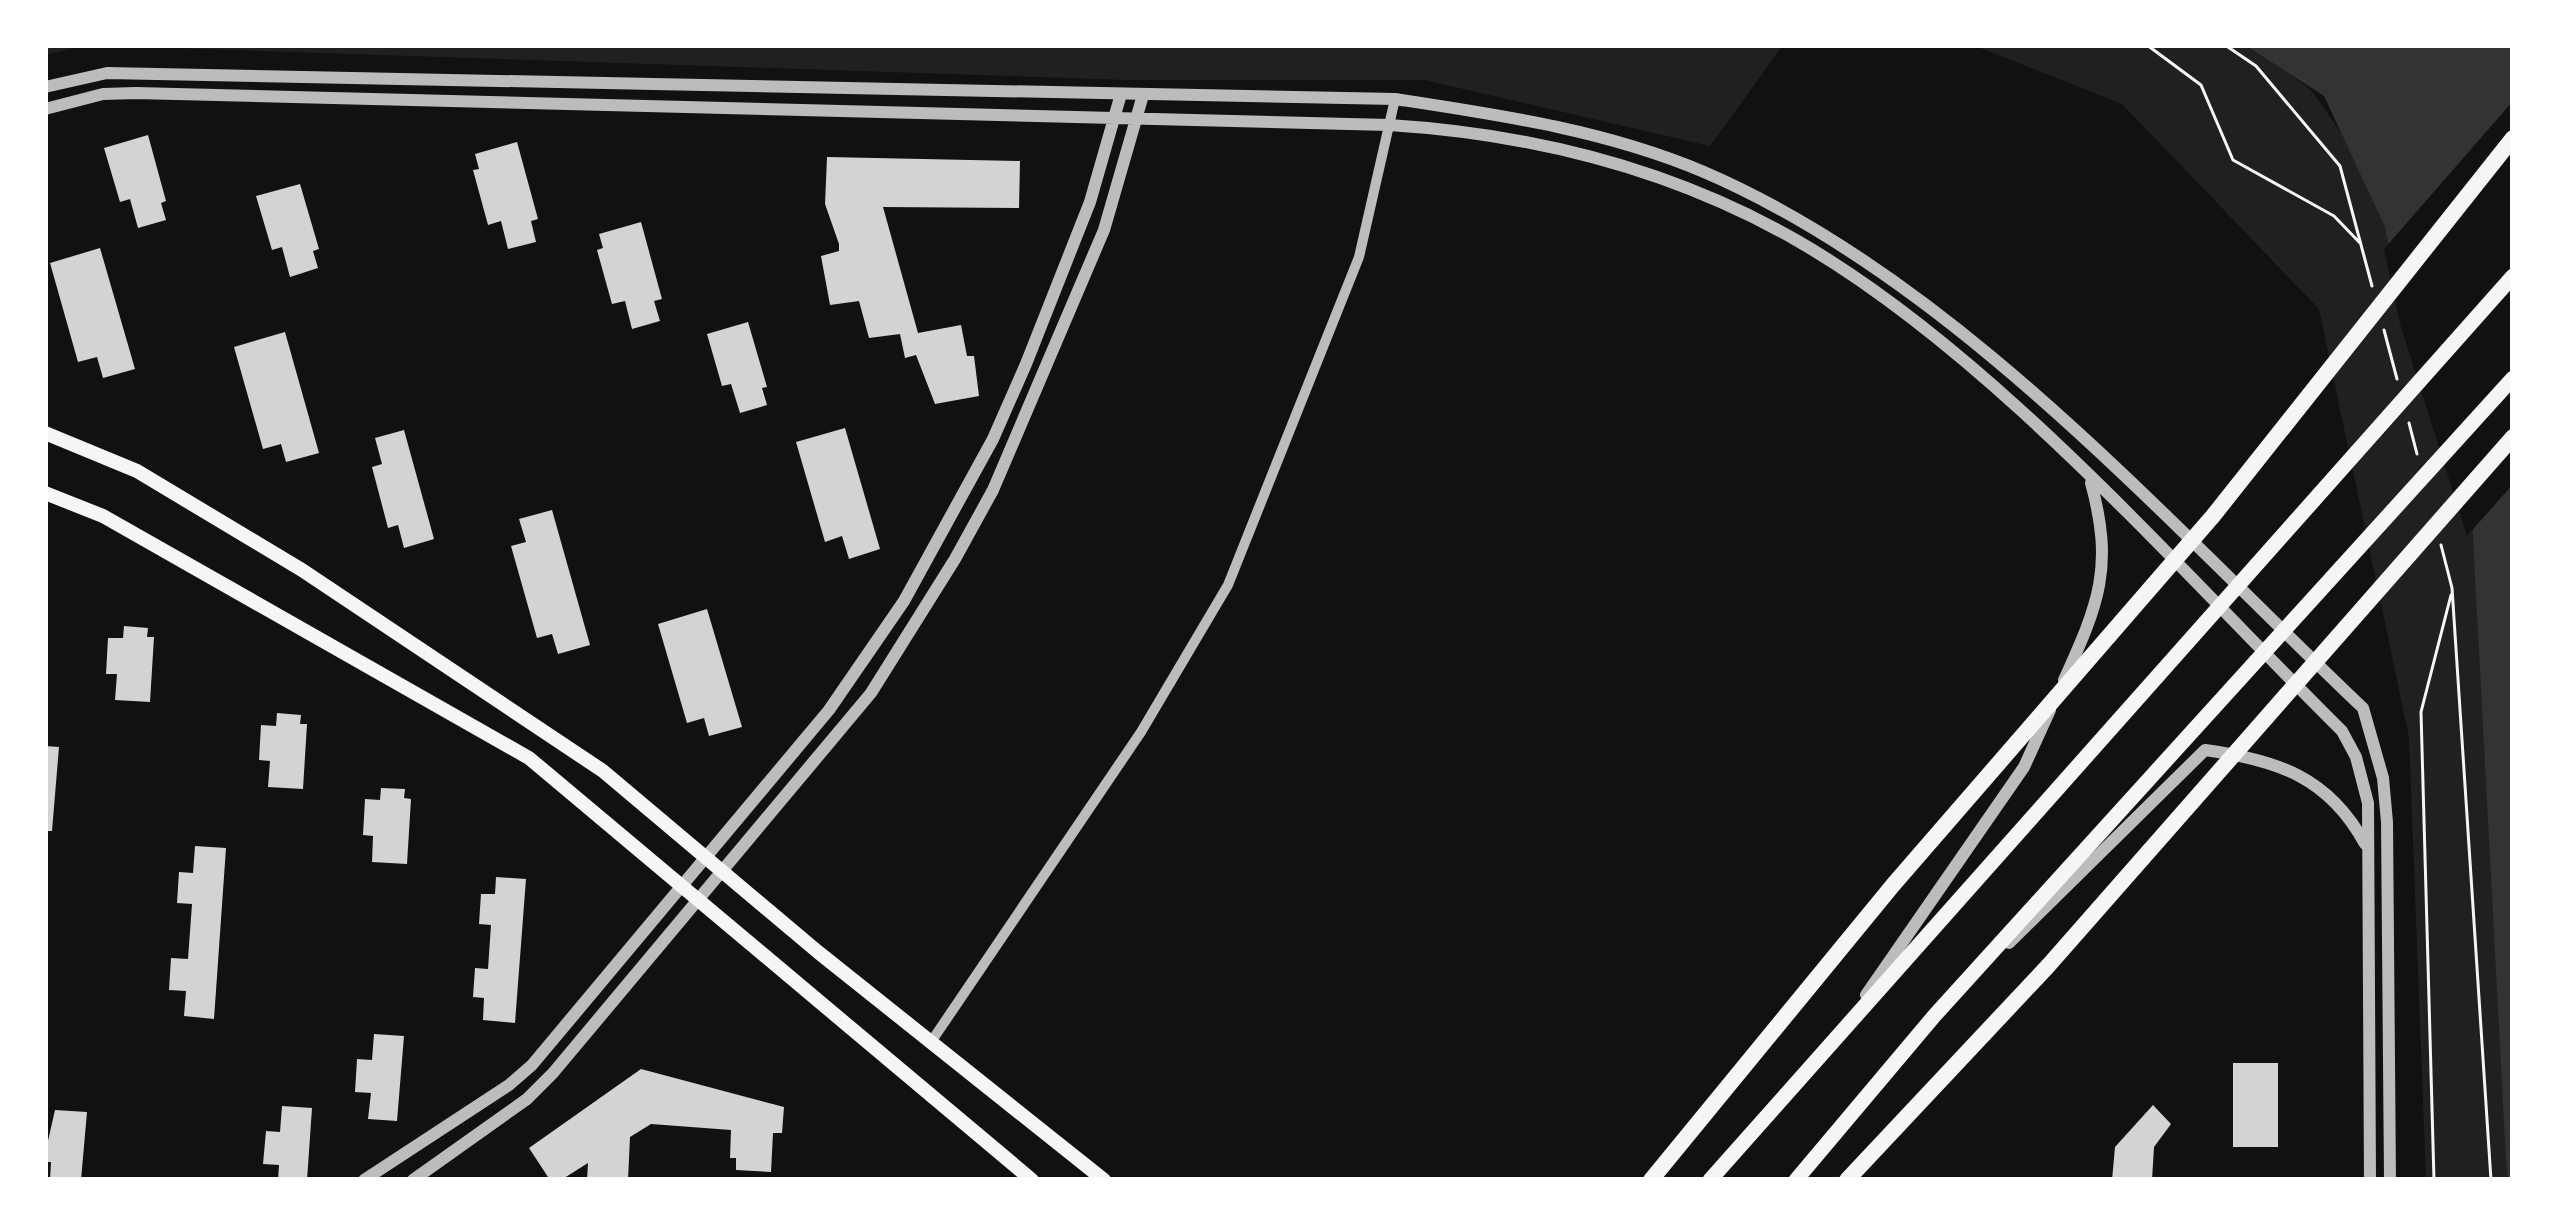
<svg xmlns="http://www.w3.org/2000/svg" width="2558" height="1225" font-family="Lato,sans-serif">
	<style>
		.green { fill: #202020 }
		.water { fill: #333 }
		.pier { fill: #111 }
		.building { fill: #d3d3d3 }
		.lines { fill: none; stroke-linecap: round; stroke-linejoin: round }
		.path { stroke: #f5f5f5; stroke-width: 3 }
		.minor { stroke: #bcbcbc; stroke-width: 10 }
		.tertiary { stroke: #bcbcbc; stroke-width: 12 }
		.secondary { stroke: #f5f5f5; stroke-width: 14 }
		.primary { stroke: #f5f5f5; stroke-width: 15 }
		.trunk { stroke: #f5f5f5; stroke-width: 16 }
	</style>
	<rect width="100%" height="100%" fill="#111"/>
	<path class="green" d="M45 45H1783L1710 146 1424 80H1126L87 45 45 55Z
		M1973 45H2253L2313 92 2388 202 2491 600 2513 1180H2426L2409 737 2319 309 2122 104Z"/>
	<path class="water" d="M2245 45H2513V1180H2508L2506 1159 2472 519 2405 322 2385 227 2324 96Z"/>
	<path class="pier" d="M2513 101V484L2467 536 2400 324 2384 249Z"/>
	<path class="building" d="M148 135 166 201 161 203 166 220 138 228 130 199 120 202 104 148Z
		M517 142 538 219 531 221 536 242 508 249 501 221 488 225 473 170 479 169 475 154Z
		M827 157 1020 161 1019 208 883 207 918 333 961 325 967 356H974L979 396 935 404 916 355 905 358 900 334 869 338 859 301 830 305 821 256 839 251V244L825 204Z
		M300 184 319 249 313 251 318 268 290 277 282 247 272 250 256 196Z
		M641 222 662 299 654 301 660 321 632 329 625 301 612 304 597 250 603 248 599 234Z
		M100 248 135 369 103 378 97 357 78 362 50 263Z
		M748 322 767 387 762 388 767 405 740 413 731 384 722 386 707 334Z
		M285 332 319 453 286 462 281 444 263 449 234 347Z
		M845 428 880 549 849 559 842 536 825 542 796 442Z
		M404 430 434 539 404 548 398 525 388 528 372 467 382 464 375 438Z
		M552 510 590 645 558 654 552 634 537 638 511 546 526 542 519 519Z
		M707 609 742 727 709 736 704 718 687 723 658 624Z
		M124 626 148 628 147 637H154L150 702 115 700 117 674H106L108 638H123Z
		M277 713 301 715 300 724H307L303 789 268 787 270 761 259 760 261 725 276 726Z
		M45 746 59 747 52 831H45Z
		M381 788 405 789 404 798 411 799 407 864 372 862 373 836 363 835 365 799 380 800Z
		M195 846 226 848 214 1019 184 1016 186 991 169 990 171 958 188 959 192 904 177 903 179 872 193 873Z
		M496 877 526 879 515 1023 483 1020 484 998 473 997 475 968 488 969 491 925 479 924 481 894H495Z
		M374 1034 404 1036 397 1121 368 1119 371 1093 355 1092 357 1059 372 1060Z
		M2233 1063H2278V1147H2233Z
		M641 1069 784 1107 782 1133H773L771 1172 736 1170V1158H730L731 1130 651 1124 630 1137 628 1180H587L588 1163 561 1180H550L529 1148Z
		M2153 1105 2171 1124 2154 1147 2152 1180H2112L2115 1147Z
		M282 1106 312 1108 307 1180H278L279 1165 263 1164 266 1131 280 1132Z
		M55 1110 87 1112 81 1180H50L51 1162H45V1154Z"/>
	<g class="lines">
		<path class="path" d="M2147 45 2201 85 2233 160 2334 216 2360 243
			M2225 45 2256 66 2340 166 2372 286
			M2384 330 2397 379
			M2409 423 2417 454
			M2441 545 2452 588 2491 1180
			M2434 1180 2421 712 2451 595"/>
		<path class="minor" d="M931 1042 1141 732 1228 585 1359 257 1395 99"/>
		<path class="tertiary" d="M45 87 107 73 1395 99C1500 115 1605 130 1704 172 1955 280 2167 522 2363 708L2383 778 2387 822 2390 1180
			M45 109 103 94 136 93 1389 125C1533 134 1670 168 1796 240 1993 353 2180 571 2342 731L2356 757 2368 803 2370 1180
			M2064 680C2099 603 2114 567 2091 483
			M2009 943 2205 750C2277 760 2329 777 2365 844
			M1866 995 2024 767 2050 710
			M364 1180 509 1085 532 1065 829 710 904 601 993 439 1026 364 1090 202 1121 94
			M413 1180 527 1099 553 1073 871 693 955 559 993 490 1104 230 1143 95"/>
		<path class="secondary" d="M45 433 137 471 302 570 603 771 818 952 1104 1180
			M45 493 103 516 529 758 1032 1180"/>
		<path class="primary" d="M1710 1180 2513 276
			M1796 1180 1935 1015 2513 378"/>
		<path class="trunk" d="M1651 1180 1893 885 2213 516 2513 138
			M1847 1180 2048 966 2513 437"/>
	</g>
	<rect width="2558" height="1225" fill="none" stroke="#ffffff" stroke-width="96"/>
</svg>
